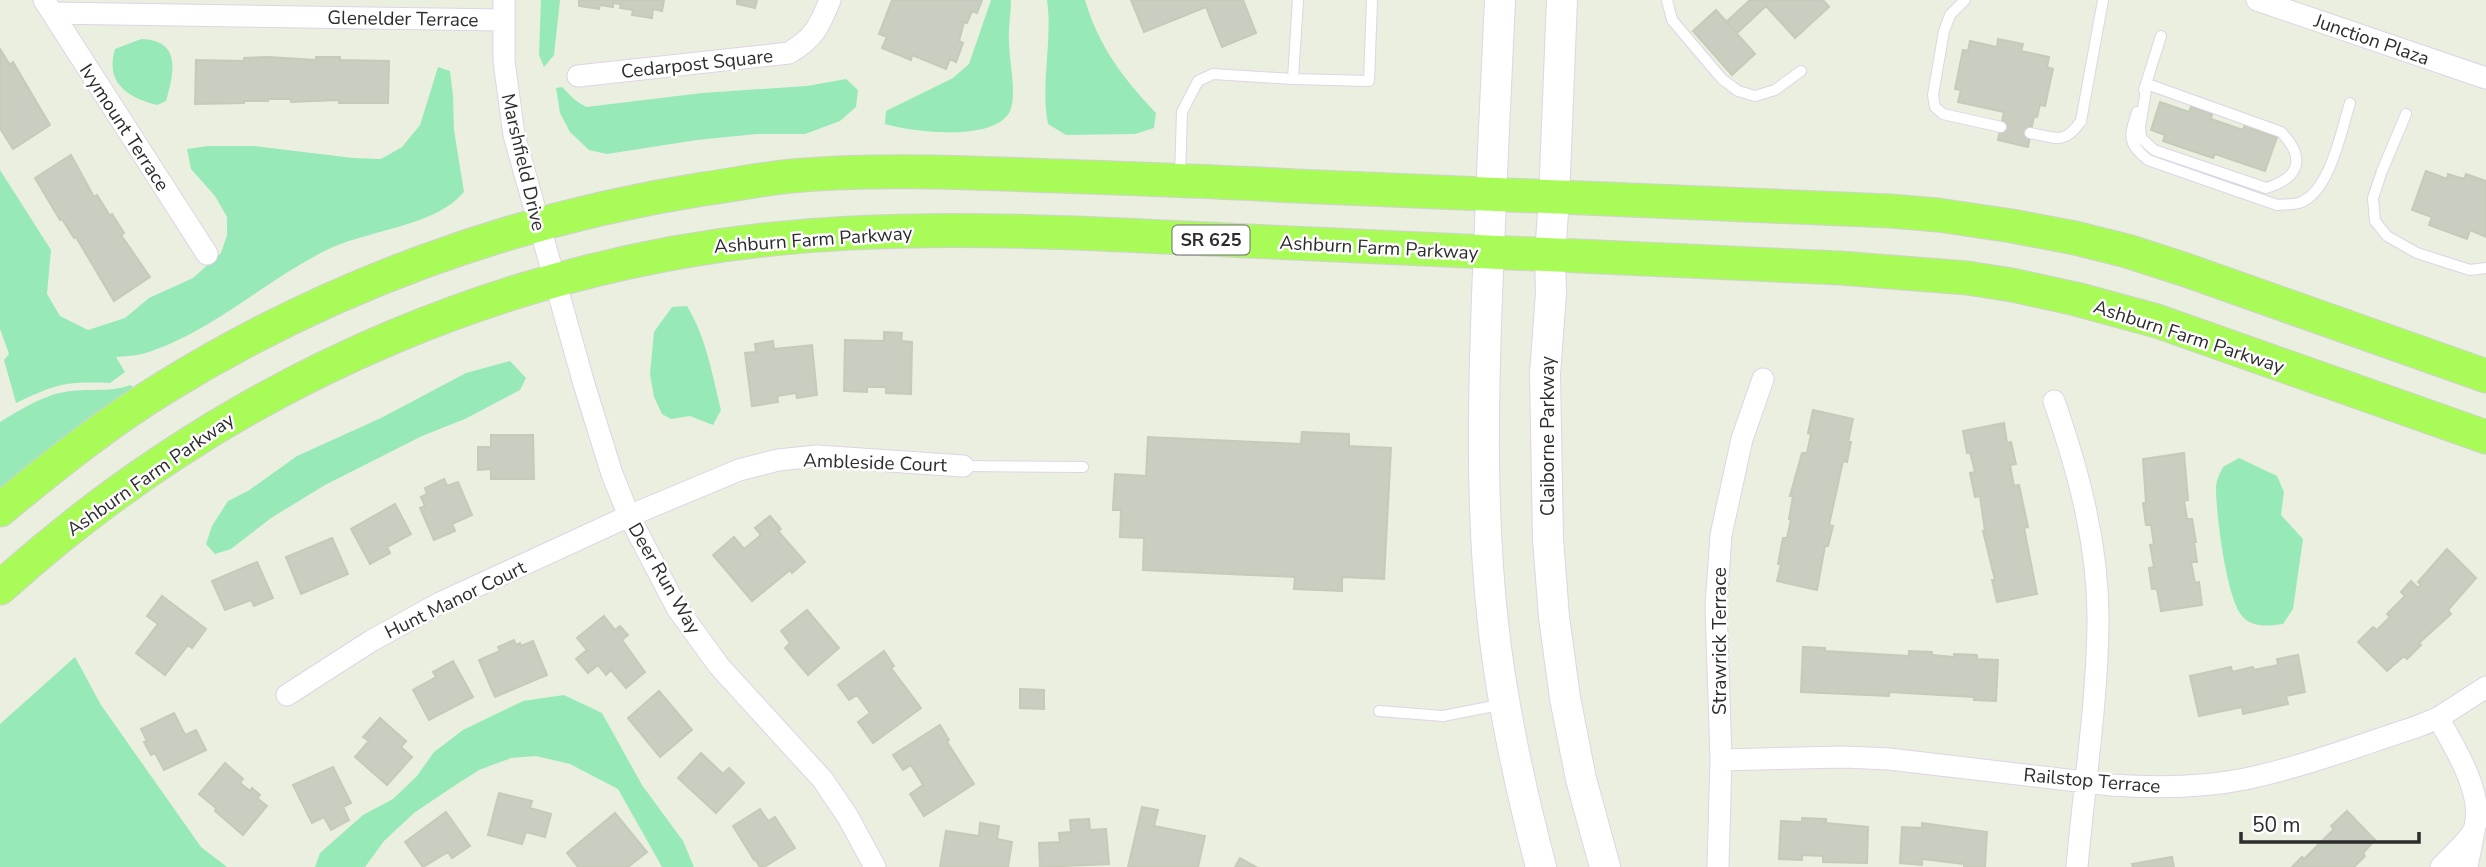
<svg xmlns="http://www.w3.org/2000/svg" width="2486" height="867" font-family="'Nunito Sans',sans-serif">
	<style>
		.green { fill: #97eab8 }
		.building { fill: #c9cec1; stroke: #c4cbb8; stroke-width: 2 }
		.lines { fill: none; stroke-linecap: round; stroke-linejoin: round }
		.service-casing { stroke: #ded4e6; stroke-width: 12 }
		.minor-casing { stroke: #ded4e6; stroke-width: 23 }
		.secondary-casing { stroke: #ded4e6; stroke-width: 32 }
		.primary-casing { stroke: #d1d1d1; stroke-width: 35 }
		.service { stroke: #fff; stroke-width: 10 }
		.minor { stroke: #fff; stroke-width: 21 }
		.secondary { stroke: #fff; stroke-width: 30 }
		.primary { stroke: #a9fc57; stroke-width: 33 }
		.labels { text-anchor: middle; stroke-width: 5; stroke-linejoin: round; paint-order: stroke }
		.shield { fill: #fff; stroke: #6c6c6c; stroke-width: 2 }
		.shield-label { font-size: 18px; font-weight: bold; fill: #2d2d2d }
		.street-label { font-size: 19px; fill: #2d2d2d; stroke: #fff }
	</style>
	<rect width="100%" height="100%" fill="#eaefdf"/>
	<path class="green" d="M541 0H560L554 55 544 67 539 55Z
		M991 0H1011C1011 14 1008 29 1009 43 1009 61 1018 97 1009 113 991 142 913 132 885 124L886 111 953 78 969 64Z
		M1047 0H1085C1099 47 1123 78 1156 113L1154 128 1135 134 1066 135 1048 124C1040 83 1053 41 1047 0Z
		M141 39C182 40 174 73 166 101L157 105C127 97 105 83 115 49Z
		M438 67 450 71 453 96 454 130 464 192C437 225 372 230 333 247 268 277 211 334 142 354 134 356 124 356 116 357L125 372 110 383C66 381 56 384 16 403L4 360 9 354 0 329V170L51 250 47 294 60 316 88 330 125 318 149 298 193 278 221 253 227 235V217L215 196 191 169 187 149 208 146H253L353 158 381 159 402 147 420 125Z
		M846 79 858 90 856 107 840 121 805 134H757L697 140 607 154 589 150 570 132 560 113 556 88 562 87 575 100 586 107 702 93 807 86Z
		M687 306C706 337 712 374 721 410L713 425 690 416 671 419 662 414 654 397 650 374 654 332 672 307Z
		M510 361 526 378 520 390 465 419 422 436 325 485 271 518 231 549 215 554 206 544 212 526 228 501 248 491 297 456 381 418 466 373Z
		M131 385 135 391 58 443 0 489V422C22 409 44 394 71 391 94 388 107 393 131 385Z
		M2239 458 2277 476 2284 492 2281 515 2303 539 2293 609 2283 624C2269 626 2252 628 2242 616 2226 597 2216 513 2216 488 2216 481 2220 473 2223 467Z
		M75 657 101 705 201 847 227 867H0V724Z
		M564 695 602 713 642 785 683 841 694 867H662L618 789 570 764 536 756 511 758 479 770 451 788 414 813 384 841 365 867H315L320 853 363 815 393 799 417 776 434 752 463 730 523 701Z"/>
	<path class="building" d="M579 0H664L662 11 653 9 652 18 632 15 633 10 620 8 621 4 613 3V7L600 5 599 9 579 6Z
		M737 0H757L755 8 737 4Z
		M892 0H982L977 13 972 11 967 23 964 22 959 41 963 43 956 62 950 59 946 69 912 55 911 60 882 48 887 37 879 34Z
		M1131 0H1243L1256 33 1222 47 1206 7 1144 32Z
		M1750 0H1823L1829 7 1795 38 1766 6 1737 33 1726 22Z
		M1716 10 1755 54 1732 75 1693 31Z
		M1998 39 2023 44 2021 51 2049 57 2047 67 2053 69 2045 106 2040 105 2037 117 2034 116 2028 147 1998 140 2004 112 1958 102 1961 90 1955 89 1963 50 1968 51 1970 41 1997 47Z
		M0 49 10 65 13 62 50 125 13 149 0 128Z
		M316 57H340V60L389 61 388 103H339V100L291 102V99H269L268 101H244V103L195 104 196 60 244 61V58L268 57 316 60Z
		M2160 102 2189 112 2191 107 2212 114 2211 119 2243 130 2246 121 2254 124 2253 129 2277 137 2265 171 2215 154 2213 158 2163 141 2165 135 2151 130Z
		M71 155 94 197 97 195 110 216 112 214 124 233 121 235 150 277 114 301 76 237 74 238 62 219 60 220 35 178Z
		M2426 171 2447 179 2448 174 2464 179 2466 174 2486 181V237L2470 230 2467 239 2429 225 2432 217 2412 210Z
		M884 332 902 333 901 341 912 342 911 394 886 393V387H867V392L844 391 845 340 884 341Z
		M773 341 774 349 812 345 817 395 797 398 796 393 777 396 778 402 752 406 745 353 756 352 755 344Z
		M1813 410 1853 419 1848 442H1851L1847 462 1843 461 1829 525 1833 526 1828 546H1825L1817 590 1777 581 1781 564H1778L1783 538H1787L1791 519H1789L1793 496H1790L1802 453H1807L1811 434 1808 433Z
		M2004 423 2007 443 2011 442 2016 464 2010 465 2014 486 2019 485 2028 527 2024 528 2037 594 1997 602 1992 580H1995L1983 531H1985L1980 496 1975 497 1970 473 1975 472 1970 452 1967 453 1963 431Z
		M1302 432 1349 434V446L1391 448 1384 579 1342 577V591L1294 589 1295 577 1143 570 1144 538 1120 537 1121 510H1113L1115 474 1146 476 1148 437 1301 444Z
		M491 435H533L534 479H491V469L478 470V447H491Z
		M2184 453 2188 500 2184 501 2187 519H2192L2196 542H2194L2197 562H2191L2195 583 2199 582 2202 605 2161 611 2157 589H2152L2149 568 2154 567 2150 545 2154 544 2151 525H2146L2143 503H2146L2143 459Z
		M444 479 447 486 458 482 472 515 452 524 455 531 434 540 420 508 425 506 421 497 427 494 425 488Z
		M395 504 411 534 387 547 390 553 370 564 351 529Z
		M770 516 781 529 778 531 805 562 792 573 790 570 752 601 713 555 734 537 744 549 761 535 755 528Z
		M332 538 348 574 301 594 286 557Z
		M2447 549 2476 578 2448 610 2451 614 2419 643 2421 645 2407 659 2404 656 2387 671 2358 642 2373 627 2377 630 2390 617 2387 614 2405 596 2401 592 2411 581 2418 588 2421 585 2418 582Z
		M257 562 273 598 254 606 251 600 225 610 212 581Z
		M162 596 206 629 192 648 188 645 165 675 136 653 158 624 147 616Z
		M807 610 839 648 808 675 785 648 790 643 781 631Z
		M604 616 615 630 620 626 628 635 622 640 645 672 626 688 611 670 606 675 598 665 588 673 576 659 587 650 577 638Z
		M514 640 516 645 520 643 521 646 533 641 547 675 495 697 479 660 500 651 498 647Z
		M1803 647 1825 648V651L1909 656V651L1932 652V655L1954 657V654L1977 655V659L1998 660 1996 701 1974 700V697L1889 692V696L1801 692Z
		M884 651 894 666 891 668 921 708 873 743 858 722 870 713 857 695 849 700 838 685Z
		M2298 655 2305 692 2286 696 2288 704 2243 714 2242 707 2199 716 2190 676 2231 667 2232 672 2253 667 2254 670 2278 665 2277 659Z
		M453 661 473 697 429 720 413 690 436 677 433 672Z
		M1020 689 1044 690V709L1020 708Z
		M659 691 692 730 660 757 628 718Z
		M174 713 185 735 196 730 206 750 164 770 155 753 151 755 144 742 147 741 141 729Z
		M380 718 406 741 401 747 412 757 387 785 355 757 369 741 363 737Z
		M940 725 949 740 947 742 974 784 924 816 910 794 923 785 911 765 903 770 893 755Z
		M701 753 723 774 729 768 744 783 716 813 678 778Z
		M225 763 243 779 240 783 250 791 252 788 260 795 257 798 267 806 243 835 215 811 216 808 199 794Z
		M333 767 351 803 343 807 349 820 331 830 324 817 312 823 293 785Z
		M499 793 532 801 530 808 551 814 545 837 526 832 522 844 488 835Z
		M1142 807 1158 810 1154 826 1205 836 1198 867H1128Z
		M760 809 768 821 775 817 795 848 764 867H760L755 859 754 860 733 826Z
		M2347 811 2375 840 2363 853 2365 856 2354 867H2292L2302 857 2304 859 2334 829 2331 826Z
		M446 812 470 846 452 858 448 852 423 867 405 842Z
		M615 813 647 852 628 867H578L567 853Z
		M1802 818 1826 819V823L1868 827 1867 863 1823 862V856L1802 855V860L1779 859 1781 821 1802 822Z
		M1089 819 1090 830 1106 829 1109 864 1040 867 1039 843 1060 842 1059 833 1071 832 1070 820Z
		M980 823 999 826 997 839 1012 842 1008 867H940L946 831 979 836Z
		M1922 823 1987 832 1985 867H1964V864L1922 859V865L1900 863 1902 827 1922 828Z
		M2172 857 2174 867H2133L2132 864Z
		M1240 858 1256 867H1235Z"/>
	<g class="lines">
		<g class="service-casing">
			<path id="service" d="M1298 0 1293 79 1369 81 1372 0
				M1667 0 1672 20 1722 79 1738 91 1755 96 1775 90 1801 71
				M1965 0 1950 15 1944 31 1933 95 1935 107 1943 114 2001 127
				M2147 84 2281 132C2306 158 2300 178 2266 188L2154 150 2141 138 2140 127Z
				M2144 90 2161 36
				M2137 112C2129 138 2127 142 2148 160L2277 205C2283 204 2292 205 2299 203 2330 193 2341 131 2350 103
				M2406 114 2382 171 2373 198 2375 221 2387 236 2417 253 2470 270 2486 268
				M2030 133C2057 138 2064 145 2081 121L2103 0
				M1180 177 1182 112 1198 81 1213 74 1293 79
				M963 466 1083 467
				M1379 711 1443 716 1504 704"/>
		</g>
		<g class="minor-casing">
			<path id="minor" d="M44 0 207 254
				M504 0V61L514 135 584 384 612 474 629 516 677 608 719 666 823 780 848 817 875 867
				M2257 0 2486 78
				M52 13 502 20
				M578 76 789 53C814 38 819 27 830 0
				M2054 401C2079 473 2099 547 2098 624 2097 705 2084 786 2077 867
				M287 695 371 641 440 603 629 516 739 470 778 460 817 456 963 466
				M2438 718C2454 746 2486 796 2474 830 2468 842 2450 857 2441 867
				M1721 760 1844 757 1889 759 2111 785C2156 788 2201 788 2245 779 2303 767 2360 745 2416 727L2438 718 2486 687
				M1718 867 1721 760 1716 606 1721 535 1742 439 1763 379
				M2467 867 2474 831"/>
		</g>
		<g class="secondary-casing">
			<path id="secondary" d="M1500 0C1495 99 1491 197 1487 296 1483 405 1481 514 1493 623 1502 706 1520 787 1541 867
				M1562 0 1554 199 1550 255 1551 293 1545 374 1548 539 1554 617 1565 698 1581 779 1605 867"/>
		</g>
		<g class="primary-casing">
			<path id="primary" d="M0 510C53 466 108 422 167 386 331 285 514 219 703 189 732 185 762 179 791 176 871 169 950 172 1029 175 1118 178 1207 181 1296 186 1494 196 1692 204 1890 211L1938 215 2012 226 2075 238 2127 251 2183 269 2486 376
				M0 588C236 375 533 248 851 233 983 226 1116 235 1248 241 1445 250 1642 260 1840 268L1967 278 2012 285 2076 299 2157 321 2486 437"/>
		</g>
		<use href="#service" class="service"/>
		<use href="#minor" class="minor"/>
		<use href="#secondary" class="secondary"/>
		<use href="#primary" class="primary"/>
	</g>
	<g class="labels">
		<rect class="shield" x="1172.5" y="225.5" width="77" height="29" rx="5"/>
		<g class="shield-label">
			<text x="1211" y="246">SR 625</text>
		</g>
		<g class="street-label">
			<text transform="translate(403 18) rotate(1)" y="7">Glenelder Terrace</text>
			<text transform="translate(2372 39) rotate(19)" y="7">Junction Plaza</text>
			<text transform="translate(697 63) rotate(-6)" y="7">Cedarpost Square</text>
			<text transform="translate(125 127) rotate(57)" y="7">Ivymount Terrace</text>
			<text transform="translate(524 162) rotate(77)" y="7">Marshfield Drive</text>
			<text transform="translate(813 239) rotate(-4)" y="7">Ashburn Farm Parkway</text>
			<text transform="translate(1379 247) rotate(3)" y="7">Ashburn Farm Parkway</text>
			<text transform="translate(2189 336) rotate(18)" y="7">Ashburn Farm Parkway</text>
			<text transform="translate(1547 436) rotate(-90)" y="7">Claiborne Parkway</text>
			<text transform="translate(875 462) rotate(2)" y="7">Ambleside Court</text>
			<text transform="translate(150 474) rotate(-35)" y="7">Ashburn Farm Parkway</text>
			<text transform="translate(665 578) rotate(60)" y="7">Deer Run Way</text>
			<text transform="translate(455 599) rotate(-26)" y="7">Hunt Manor Court</text>
			<text transform="translate(1719 641) rotate(-90)" y="7">Strawrick Terrace</text>
			<text transform="translate(2092 780) rotate(5)" y="7">Railstop Terrace</text>
		</g>
	</g>
	<path d="M2241 832v10h178v-10" fill="none" stroke="#2d2d2d" stroke-width="3.5"/>
	<text x="2252" y="832" font-size="21" fill="#2d2d2d" stroke="#ffffff" stroke-width="5" paint-order="stroke">50 m</text>
</svg>
